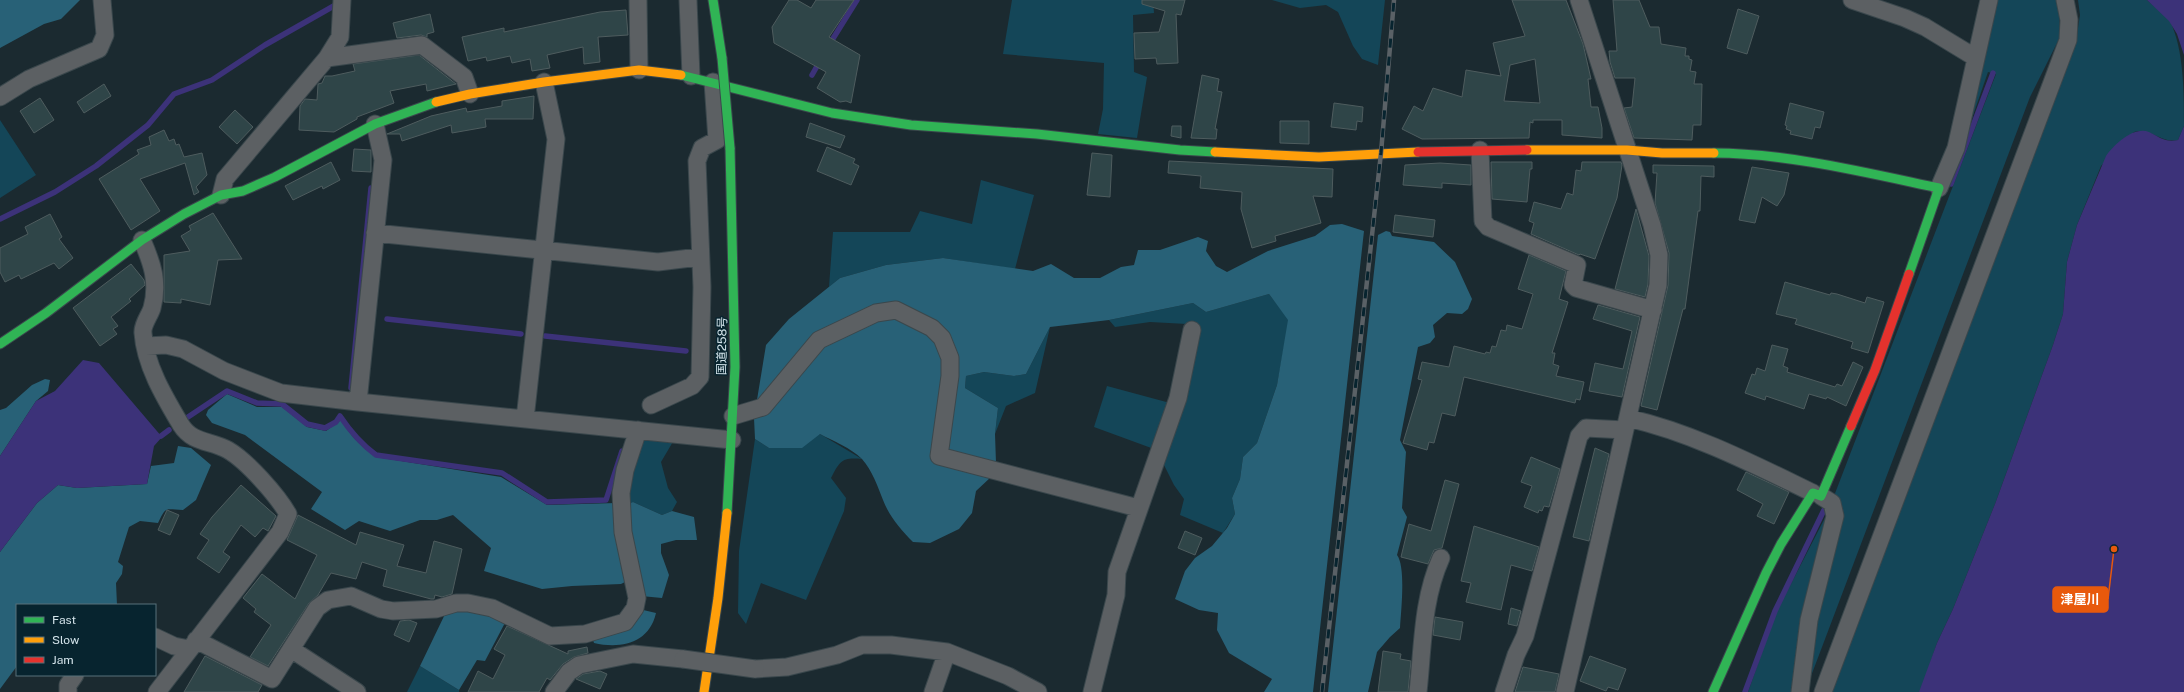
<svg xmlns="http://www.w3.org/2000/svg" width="2184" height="692" font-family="'Public Sans','Noto Sans JP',sans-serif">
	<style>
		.green { fill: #144658 }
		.forest { fill: #286177 }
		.water { fill: #3c3279 }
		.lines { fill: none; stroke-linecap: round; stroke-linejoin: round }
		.stream { stroke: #3c3279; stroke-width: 5.5 }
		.building { fill: #2f4548; stroke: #4e5c5e; fill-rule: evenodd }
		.street-casing { stroke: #3a474c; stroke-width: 19 }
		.fast-casing { stroke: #3a474c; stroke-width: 11 }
		.slow-casing { stroke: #3a474c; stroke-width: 11 }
		.jam-casing { stroke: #3a474c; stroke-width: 11 }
		.street { stroke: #5c6063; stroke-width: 17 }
		.fast { stroke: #30b455; stroke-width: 9 }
		.slow { stroke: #ff9f0a; stroke-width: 9 }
		.jam { stroke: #e5322d; stroke-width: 9 }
		.rail-casing { stroke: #5a6166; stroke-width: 4.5 }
		.rail { stroke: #07242f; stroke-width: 3; stroke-dasharray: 9; stroke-linecap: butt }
		.street-bridge-casing { stroke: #3a474c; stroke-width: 19; stroke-linecap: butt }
		.fast-bridge-casing { stroke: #3a474c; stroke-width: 11; stroke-linecap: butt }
		.street-bridge { stroke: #5c6063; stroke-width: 17 }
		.fast-bridge { stroke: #30b455; stroke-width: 9 }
		.labels { text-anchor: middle; stroke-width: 3; stroke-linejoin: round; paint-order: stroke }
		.street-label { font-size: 12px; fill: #d3e3ea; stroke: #07242f }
		.leader { fill: none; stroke: #e8590c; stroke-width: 1.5 }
		.callout-dot { fill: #e8590c; stroke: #07242f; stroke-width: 1.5 }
		.callout { fill: #e8590c; stroke: #e8590c; stroke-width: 1.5 }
		.callout-label { font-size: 13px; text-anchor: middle; font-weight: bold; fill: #fff }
	</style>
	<rect width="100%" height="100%" fill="#1b2a30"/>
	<path class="green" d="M1012 0H1153L1154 13 1133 15 1134 72 1147 77 1137 138 1098 134 1103 109 1104 63 1003 54Z
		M1272 0H1385L1378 65 1362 59 1353 46 1338 12 1326 5 1300 8Z
		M1995 0H2059L2060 37 2030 97 1805 692 1834 496 1996 74 1988 72 1961 150Z
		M2078 0H2147C2154 7 2163 13 2170 21 2184 50 2184 92 2184 126L2178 140C2161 144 2150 127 2134 132L2101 166 2077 225 2067 262 2063 314 2053 345 1995 504 1953 609 1937 643 1921 690 1919 692H1832L2076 41 2080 15Z
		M0 120 36 175 0 198Z
		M981 180 1034 195 1015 269 943 258 886 265 840 278 829 287 833 232H910L920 211 972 224Z
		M1269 294 1289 320 1277 385 1257 443 1243 457 1240 479 1232 498 1235 514 1223 533 1180 515 1184 499 1174 485 1161 459 1187 324 1150 322 1115 327 1109 320 1193 303 1206 312Z
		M1050 327 1035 393 1006 406 995 434 998 408 965 388 966 376 984 372 1014 376 1026 374Z
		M1107 386 1170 403 1154 449 1094 427Z
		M820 434 862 459C842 457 840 461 831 478L846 498 844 511 806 600 761 583 746 624 738 613 739 551 755 439 769 448Z
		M643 438 674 440 661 462 668 488 677 502 672 511 662 515 633 502 625 505 627 483Z
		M1829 510 1794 692H1748L1776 613Z
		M420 666 459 690V692H407Z"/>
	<path class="forest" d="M0 0H80L61 19 44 24 0 48Z
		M1342 224 1364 231 1313 692H1264L1272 679 1229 653 1217 630 1218 613 1199 610 1175 599 1185 571 1195 558 1212 546 1227 528 1235 514 1232 498 1240 479 1243 457 1257 443 1277 385 1288 320 1269 294 1206 312 1193 303 1109 320 1050 327 1026 374 1014 376 984 372 966 376 965 388 998 408 995 434 996 463 991 477 976 491 972 513 959 529 930 543 913 542C901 530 889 516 883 500 878 487 872 470 862 459 851 448 833 441 820 434L802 448H769L755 439 754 418 766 345 789 319 840 278 886 265 943 258 1033 271 1051 264 1074 278H1100L1121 267 1134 265 1138 250H1160L1198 237 1208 241 1206 251 1216 266 1227 272 1268 251 1315 236 1330 225Z
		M1386 231 1390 232 1392 236 1434 242 1455 262 1472 299 1468 309 1462 314 1447 313 1433 325 1435 337 1430 343 1418 347 1400 440 1406 452 1402 508 1407 517 1397 555C1406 567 1401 611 1400 628L1390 637 1377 652 1368 692H1328L1378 235Z
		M45 379 50 380 48 391 36 401 0 456V410L6 408 32 385Z
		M227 394 257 407H282L307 427 326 431 341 420C350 435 361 447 376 457L501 477 547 505 616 503 629 580 621 584 572 586 542 589 484 571 491 548 453 515 437 520H420L390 531 359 521 345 530 311 509 322 492 245 435 212 423 206 415 208 410Z
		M178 446 191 448 211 465 196 500 183 510C165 509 166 506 158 523L140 521 129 527 118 562 123 566 122 574 116 583 117 605H17V666L0 689V552L37 503 58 485 77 488 147 484 151 466 174 463Z
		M633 502 662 515 672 511 694 517 697 540H676L661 544V553L669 575 662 598 641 596 625 505Z
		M459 607 507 619 485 661 477 660 459 690 420 666 447 610Z
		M639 609 656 613C649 644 620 649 594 643L592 637Z"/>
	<path class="water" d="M2147 0H2184V55L2177 34 2169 21Z
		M2184 126V692H1919L1937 643 1953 609 1995 504 2053 345 2063 314 2067 262 2077 225 2106 156C2114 145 2133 126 2149 132 2159 137 2166 143 2178 140Z
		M83 360 99 363 162 437 154 446 147 484 77 488 58 485 37 503 0 552V456L36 401 55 391Z"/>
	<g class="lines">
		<path class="stream" d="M829 45 857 0
			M812 75 820 61
			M1951 184 1993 73
			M0 219 55 192 96 166 148 125 174 94 212 80 265 45 339 3
			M387 319 521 334
			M545 336 686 351
			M351 388 371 188
			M188 417 227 391 257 403 282 404 307 424 325 428 336 422 340 416C350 431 361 444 376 455L502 473 547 502 606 500 622 451
			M161 436 169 430
			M1745 692 1775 611 1824 510"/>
	</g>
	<path class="building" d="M789 0H797L811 8 816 0H854L829 37 860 55 851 103 846 101 840 102 817 88 826 72 774 43 772 27Z
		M1142 0H1185L1181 15 1176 14 1178 63 1157 64 1156 58 1135 59 1134 33 1159 32 1165 11 1142 4Z
		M1512 0H1566L1583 44 1591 79H1588L1591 107H1598L1602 128V138L1562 135V120H1533V123L1530 122 1529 138 1422 139 1402 129 1414 106 1423 111 1433 88 1462 97 1466 70 1501 76 1493 43 1525 36ZM1535 59 1540 103 1504 101 1510 65Z
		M1613 0H1639L1650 27H1659L1661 44 1686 48 1685 56H1689V59L1692 60 1690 71 1696 72 1694 84H1702L1701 125H1693L1692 140 1634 138 1624 108 1632 107 1635 78H1615L1610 62 1609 51H1617Z
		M1738 9 1759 16 1747 54 1727 48Z
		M626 10 628 35 598 37 600 62 584 64 583 47 547 55 550 68 532 71 530 59 512 63 510 56 487 61 486 57 468 61 462 37 504 28V32L600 12Z
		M430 14 434 32 427 34V37L421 35 397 38 393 23Z
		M419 55 456 84 427 91 426 84 390 91 394 103 357 117V119L334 132 299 130 300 106 305 99 317 100 318 84 322 83 325 76H332L355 71 353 64Z
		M1202 75 1219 79 1217 91 1222 92 1215 129H1217L1216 139 1191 138Z
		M104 84 111 96 84 113 77 102Z
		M534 96 533 119H485L486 127 452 133 451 125 402 141 400 134H387L431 116 466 108 467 112 502 106V101Z
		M40 98 54 120 34 133 20 111Z
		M1334 103 1363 107 1362 122 1357 121 1356 130 1331 127Z
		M1790 103 1824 112 1820 128 1815 127 1812 139 1790 134 1791 131 1786 129 1787 126 1785 125Z
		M235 110 253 127 237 144 219 127Z
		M1280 121H1309V144L1280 143Z
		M810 123 845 136 840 148 806 137Z
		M1172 126H1181V138L1171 136Z
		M164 130 169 141 174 139 176 145 179 144 184 157 202 153 207 175 196 187 199 192 194 195 185 163 140 179 160 211 131 230 99 179 139 154 137 150 151 145 149 137Z
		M827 147 855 159 853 163 859 166 851 185 817 171Z
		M354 149 371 150V172L352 171Z
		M1092 153 1112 155 1110 197 1087 195Z
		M1169 161 1333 169 1332 197 1313 196 1321 223 1275 236 1276 241 1252 248 1241 209 1242 192 1200 188 1201 176 1168 173Z
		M331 162 340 180 323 189 322 186 293 200 285 186Z
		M1491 162H1532V169H1530L1527 202 1492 199Z
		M1582 162H1621L1622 165 1617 198 1595 259 1580 254 1579 255 1531 234 1534 223 1529 221 1534 202 1561 209 1567 193 1573 195 1576 170 1581 171Z
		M1440 163 1471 165V185L1442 183V188L1403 185 1405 165Z
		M1653 165 1714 166V177L1701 176 1700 211H1698L1685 309H1683L1657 410 1641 406 1668 285 1669 253 1655 203 1657 173H1653Z
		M1752 167 1789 173 1784 195 1777 206 1762 197 1755 223 1739 220Z
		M1636 209 1649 256 1648 284 1645 297 1615 289Z
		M213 213 242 259 218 260 210 305 181 299V303L164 302V255L190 251 181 236 191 230 189 226Z
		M50 214 62 237 59 239 73 258 59 269 54 263 21 279 19 275 5 282 0 272V248L28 234 25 227Z
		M1395 215 1435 220 1433 237 1393 232Z
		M1529 255 1566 271 1559 299 1568 302 1552 353H1555L1553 364 1559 366 1556 376 1584 382 1580 400 1576 399 1575 403 1464 377 1455 416 1442 413 1434 443 1429 442 1427 450 1403 443 1422 380 1418 379 1422 362 1449 367 1454 346 1485 354 1486 352 1490 353 1492 346 1496 347 1501 330 1506 331 1507 325 1522 329 1533 294 1518 289Z
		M131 264 144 280 145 285 129 299 131 301 111 317 118 326 113 329 117 334 100 346 73 308Z
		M1785 282 1830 295 1831 293 1837 294 1865 303 1867 297 1884 302 1868 353 1851 348 1853 342 1795 324 1797 319 1776 314Z
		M1598 305 1640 317 1622 397 1589 391 1595 363 1623 369 1632 331 1593 319Z
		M1772 345 1788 349 1783 366 1788 368 1787 372 1835 387 1837 384 1842 386 1853 362 1863 367 1846 406 1827 397 1826 399 1809 394 1804 409 1766 396 1765 400 1745 393 1752 374 1755 375 1757 368 1765 371Z
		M1595 448 1609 454 1589 541 1573 537Z
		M1531 457 1560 469 1549 507 1544 506 1542 511 1539 510 1538 513 1524 507 1532 486 1521 482Z
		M1746 472 1789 492 1774 524 1757 516 1763 504 1737 490Z
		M1445 480 1459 484 1442 548 1434 550 1428 564 1401 557 1409 524 1431 531Z
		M241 485 276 516 268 531 263 528 255 537 241 525 223 552 230 557 219 573 197 558 209 540 200 534 212 517Z
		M167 510 179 515 170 535 158 530Z
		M298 515 356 545 360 532 404 545 397 566 426 573 434 541 462 549 452 594 442 597 435 595 434 599H431L383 586 387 570 362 562 356 579 331 573 318 595 309 603 268 666 250 657 271 625 254 612 256 609 243 598 262 574 295 599 317 555 287 540Z
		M1474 526 1539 547 1532 571 1511 565 1501 610 1466 602 1471 583 1461 581Z
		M1185 531 1202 538 1195 555 1178 548Z
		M1511 608 1521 611 1517 626 1508 624Z
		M1435 617 1463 622 1460 640 1433 635Z
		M409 620 417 623 409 642 394 635 400 621Z
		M507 626 568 654V651L587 647 588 653 574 657 563 664 550 680 547 678 539 692H468L478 671 493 679 505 655 494 649Z
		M1383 651 1401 654 1400 659 1411 661 1408 692H1378Z
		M205 656 262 685 258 692H184Z
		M1590 656 1626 669 1618 690 1608 687 1606 691 1580 681Z
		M1523 667 1559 674 1555 692H1515Z
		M600 671 607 674 600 689 576 679 583 674Z"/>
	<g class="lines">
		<g class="street-casing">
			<path id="street" d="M638 0 639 70
				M688 0 691 76
				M1852 0 1905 18 1925 27 1976 58
				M327 58 422 45 464 77 470 94
				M0 97 29 79 99 49 105 35 102 0
				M375 124 383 160 358 402 732 440
				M1480 150 1483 221 1488 227 1577 265 1573 285 1576 288 1653 310
				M1939 188 1956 148 1989 0
				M221 195 225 179 327 58 340 37 342 0
				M375 233 658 262 699 257
				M142 240C152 263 159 282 152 308 150 315 142 325 143 333 145 365 165 398 181 425 193 444 211 440 228 450 247 461 277 495 288 514L280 532 157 692
				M146 346 166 345 183 349 224 371 281 393 358 402
				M651 405 692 386 700 377 702 287 697 161 702 148 717 140 713 82
				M733 416 763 407 819 340 876 313 896 310 932 328 942 338 950 358V376L939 456 1138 508
				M1628 418C1693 433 1753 464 1813 493
				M525 419 556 139 544 82
				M155 637 174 646 189 649
				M196 640 272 679 317 608 328 600 351 596 381 609 393 611 436 609 456 603H468L492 608 550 636 585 634 625 622 635 608 637 598 623 532 621 493 625 470 638 430
				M291 649 357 692
				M755 669 787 667 837 655 862 645H891L947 652 1008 676 1038 692
				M68 692V685L75 675
				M554 692 569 672 579 665 633 654 683 659
				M933 692 947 652
				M1092 692 1116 595 1117 572 1178 398 1192 330
				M1418 692C1423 647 1422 600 1441 558
				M1504 692 1516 655 1525 636 1579 436 1586 428 1625 430
				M1565 692 1658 285 1659 255 1652 225 1579 0
				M1800 692 1809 620 1835 516 1832 503 1821 496
				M1823 692 2068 40 2069 20 2065 0"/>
		</g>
		<g class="fast-casing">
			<path id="fast" d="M713 0 722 58
				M681 75 832 113 911 125 1037 134 1180 150 1215 152
				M1714 153C1786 153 1868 173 1939 188L1909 274
				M0 344 46 313 142 240 184 214 221 195 243 191 275 177 375 124 436 102
				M727 513 735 367 730 148
				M1713 692 1766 573 1781 544 1813 493 1821 496 1851 426"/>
		</g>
		<g class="slow-casing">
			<path id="slow" d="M436 102 470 94 544 82 639 70 681 75
				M1527 150H1627L1662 153H1714
				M1215 152 1319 157 1418 152
				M704 692 718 598 727 513"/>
		</g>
		<g class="jam-casing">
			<path id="jam" d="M1418 152 1527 150
				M1851 426 1875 370 1909 274"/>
		</g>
		<use href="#street" class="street"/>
		<use href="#fast" class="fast"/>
		<use href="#slow" class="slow"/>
		<use href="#jam" class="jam"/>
		<g class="rail-casing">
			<path id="rail" d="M1322 692 1381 153 1394 0"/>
		</g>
		<use href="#rail" class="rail"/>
		<g class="street-bridge-casing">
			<path id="street-bridge" d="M683 659 755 669"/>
		</g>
		<g class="fast-bridge-casing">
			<path id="fast-bridge" d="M722 58 730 148"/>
		</g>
		<use href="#street-bridge" class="street-bridge"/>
		<use href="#fast-bridge" class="fast-bridge"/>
	</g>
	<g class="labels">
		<g class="street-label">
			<text transform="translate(722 346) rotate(-89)" y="4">国道258号</text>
		</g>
	</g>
	<path class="leader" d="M2114 549L2108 599"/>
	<circle class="callout-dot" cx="2114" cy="549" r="4"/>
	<rect class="callout" x="2053" y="587" width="55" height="25" rx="4"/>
	<g class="callout-label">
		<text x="2080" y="604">津屋川</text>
	</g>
	<rect x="16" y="604" width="140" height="72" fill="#07242f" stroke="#59707a"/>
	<rect x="24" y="617" width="20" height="6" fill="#30b455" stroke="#59707a"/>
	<text x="52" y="624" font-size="12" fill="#d3e3ea">Fast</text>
	<rect x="24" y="637" width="20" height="6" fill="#ff9f0a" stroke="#59707a"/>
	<text x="52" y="644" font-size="12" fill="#d3e3ea">Slow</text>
	<rect x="24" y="657" width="20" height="6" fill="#e5322d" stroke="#59707a"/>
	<text x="52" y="664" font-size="12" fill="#d3e3ea">Jam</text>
</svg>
